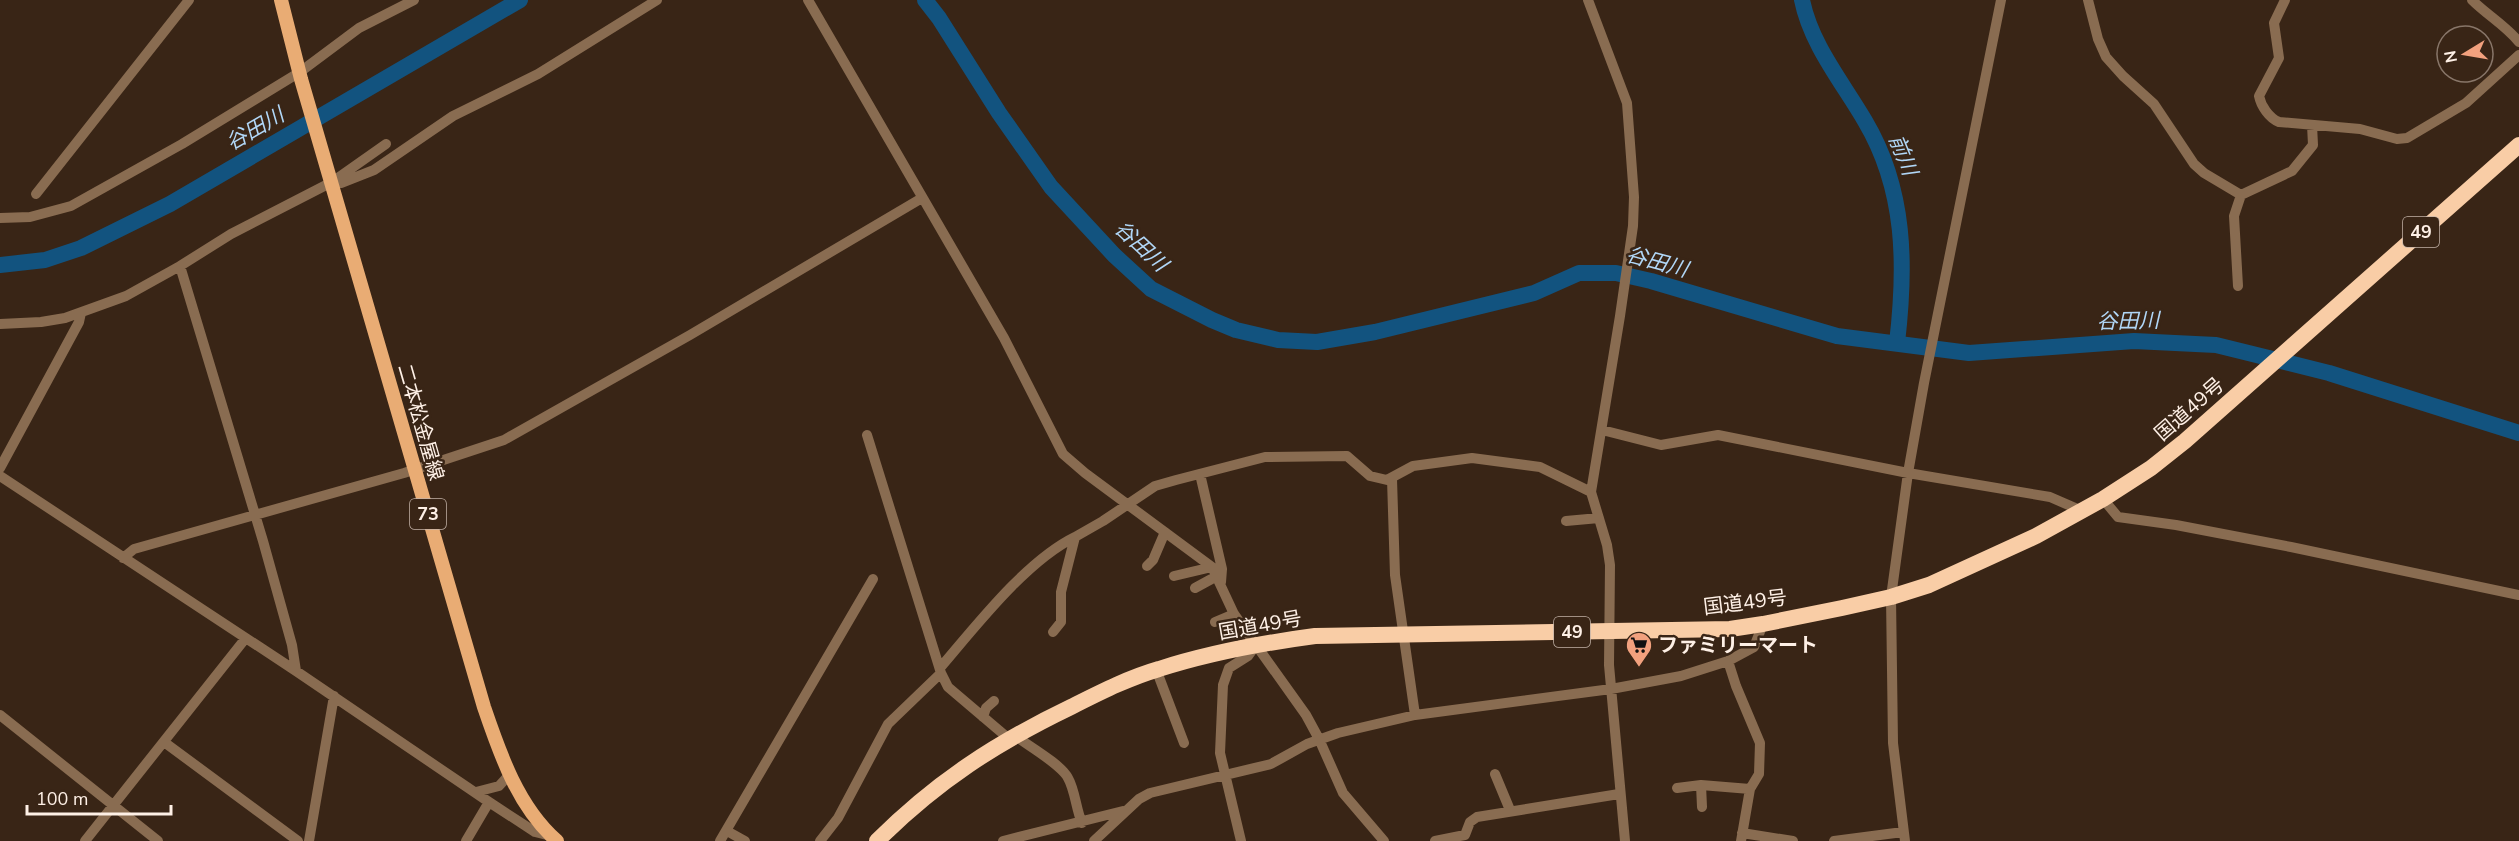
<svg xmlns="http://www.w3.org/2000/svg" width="2519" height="841" font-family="'Nunito Sans','Noto Sans JP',sans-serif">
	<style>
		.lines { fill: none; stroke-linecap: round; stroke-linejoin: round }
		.river { stroke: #12537f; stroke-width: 16 }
		.minor { stroke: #896c51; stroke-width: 10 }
		.major { stroke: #e9ac74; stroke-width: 14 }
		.highway { stroke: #f9cda6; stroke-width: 16 }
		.labels { text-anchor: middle; stroke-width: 5; stroke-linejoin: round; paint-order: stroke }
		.shield { fill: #392516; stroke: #c3b3a8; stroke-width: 1.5 }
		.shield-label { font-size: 18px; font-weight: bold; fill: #fef0e6 }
		.street-label { font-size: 20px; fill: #fef0e6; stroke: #392516 }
		.poi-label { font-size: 20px; font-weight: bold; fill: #fef0e6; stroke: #392516; text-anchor: start }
		.water-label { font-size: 21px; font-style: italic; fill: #b1d7f7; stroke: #392516 }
	</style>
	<rect width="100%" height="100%" fill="#392516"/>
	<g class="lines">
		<path class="river" d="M925 0 939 18 999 113 1051 187 1114 255 1151 289 1212 320 1236 330 1278 340 1317 342 1375 332 1534 293 1579 273H1616L1651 281 1837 336 1969 353 2134 341 2216 345 2329 373 2519 433
			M1802 0C1811 45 1843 83 1865 121 1906 190 1906 266 1897 343
			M0 265 45 260 81 248 170 204 520 0"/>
		<path class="minor" d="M808 0 1004 338 1063 454 1085 473 1212 567 1234 614 1306 715 1319 739 1343 793 1384 841
			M1588 0 1627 103 1634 197 1633 226 1620 316 1591 492 1607 545 1610 565 1609 665 1625 841
			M2088 0 2098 39 2106 57 2123 76 2154 104 2194 164 2204 173 2241 195
			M2285 0 2274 23 2279 58 2259 96C2261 106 2269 118 2279 122L2360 129 2397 139 2407 138 2466 103 2519 55
			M2472 0C2487 15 2505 25 2519 42
			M332 182 341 183 374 170 453 116 538 74 657 0
			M36 194 189 0
			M0 218 30 217 71 206 182 144 300 72 359 28 414 0
			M180 266 263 541 292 645 296 671
			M2238 286 2234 216 2241 195 2292 171 2313 145 2312 125
			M0 324 41 322 65 318 126 296 180 266 231 234 332 182 386 144
			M1602 430 1661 445 1718 435 1908 473 2050 497 2080 510
			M867 435 941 673 948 687 1008 738
			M0 468 79 322 81 313
			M1200 474 1222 569 1221 582
			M0 476 296 671 489 802 535 832 551 836
			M1392 479 1395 575 1415 715
			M2103 499 2118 517 2176 525 2291 547 2519 595
			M1566 521 1599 518
			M123 558 134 549 404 473 504 440 690 335 922 198
			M1147 566 1153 560 1165 532
			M1174 576 1212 567
			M1195 588 1217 576
			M1215 622 1234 614
			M1053 632 1061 622V592L1075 537 1103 521 1155 486 1176 480 1265 457 1347 456 1370 476 1387 480 1413 466 1472 458 1540 467 1591 492
			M1728 661 1736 686 1760 743 1759 774 1750 789 1741 841
			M940 668C976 626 1026 561 1075 537
			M1156 669 1184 743
			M0 715 158 841
			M983 717 986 708 994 701
			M1014 735C1027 745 1061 764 1068 778 1075 790 1076 809 1082 823
			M164 742 298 841
			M1495 774 1510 810
			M1701 785 1702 807
			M1677 788 1701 785 1750 789
			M476 792 499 786 509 775
			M727 831 745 841
			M1742 833 1793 841
			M85 841 245 639
			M309 841 334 696
			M466 841 489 802
			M720 841 873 579
			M820 841 838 818 888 724 941 673
			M1003 841 1123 811
			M1094 841 1139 799 1150 793 1271 764 1307 744 1338 733 1415 715 1611 689 1681 676 1728 661 1754 647 1763 624
			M1241 841 1220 753 1223 685 1229 668 1248 656 1256 645
			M1435 841 1465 835 1470 822 1477 817 1619 794
			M1834 841 1903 832
			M1905 841 1893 743 1891 597 1908 473 1924 383 2001 0"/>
		<path class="major" d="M281 0 301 79 484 707C500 754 518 807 557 841"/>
		<path class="highway" d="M877 841C936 782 996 743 1071 707 1099 693 1128 678 1159 669 1209 653 1262 643 1315 636L1730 629 1763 624 1842 608 1891 597 1929 585 2036 536 2103 499 2151 468 2185 441 2519 145"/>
	</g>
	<defs>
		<g id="supermarket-pin" transform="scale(1.35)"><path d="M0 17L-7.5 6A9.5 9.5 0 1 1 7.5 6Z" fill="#f2a17e" stroke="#392516"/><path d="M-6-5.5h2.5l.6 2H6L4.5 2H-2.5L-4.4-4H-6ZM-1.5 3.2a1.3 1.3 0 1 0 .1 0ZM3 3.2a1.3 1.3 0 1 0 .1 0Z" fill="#111"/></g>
	</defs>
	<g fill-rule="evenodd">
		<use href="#supermarket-pin" x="1639" y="645"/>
	</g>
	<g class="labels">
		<g class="shield">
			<rect x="2403" y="217" width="36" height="30" rx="4.5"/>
			<rect x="410" y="499" width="36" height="30" rx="4.5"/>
			<rect x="1554" y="617" width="36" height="30" rx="4.5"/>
		</g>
		<g class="shield-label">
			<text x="2421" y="238">49</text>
			<text x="428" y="520">73</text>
			<text x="1572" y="638">49</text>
		</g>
		<g class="street-label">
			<text transform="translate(2189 409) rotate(-41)" y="7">国道49号</text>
			<text transform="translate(421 422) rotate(74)" y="7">二本松金屋線</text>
			<text transform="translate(1745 602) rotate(-7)" y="7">国道49号</text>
			<text transform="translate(1260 625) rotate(-10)" y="7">国道49号</text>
		</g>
		<g class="poi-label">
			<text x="1658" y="652">ファミリーマート</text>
		</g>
		<g class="water-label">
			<text transform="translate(255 129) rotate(-30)" y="7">谷田川</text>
			<text transform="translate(1903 155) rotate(68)" y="7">前川</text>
			<text transform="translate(1141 246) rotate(43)" y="7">谷田川</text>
			<text transform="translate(1657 262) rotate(15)" y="7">谷田川</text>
			<text transform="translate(2128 321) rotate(-1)" y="7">谷田川</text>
		</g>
	</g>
	<g transform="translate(2465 54) rotate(259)"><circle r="28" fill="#392516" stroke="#887669" stroke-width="1.5"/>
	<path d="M0-4.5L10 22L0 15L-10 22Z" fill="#f2a17e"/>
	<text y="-9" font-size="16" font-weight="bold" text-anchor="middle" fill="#fef0e6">N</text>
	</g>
	<path d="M27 805v9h144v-9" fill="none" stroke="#fef0e6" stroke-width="3"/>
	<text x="36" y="805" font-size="18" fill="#fef0e6" stroke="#392516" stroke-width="4.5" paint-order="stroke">100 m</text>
</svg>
